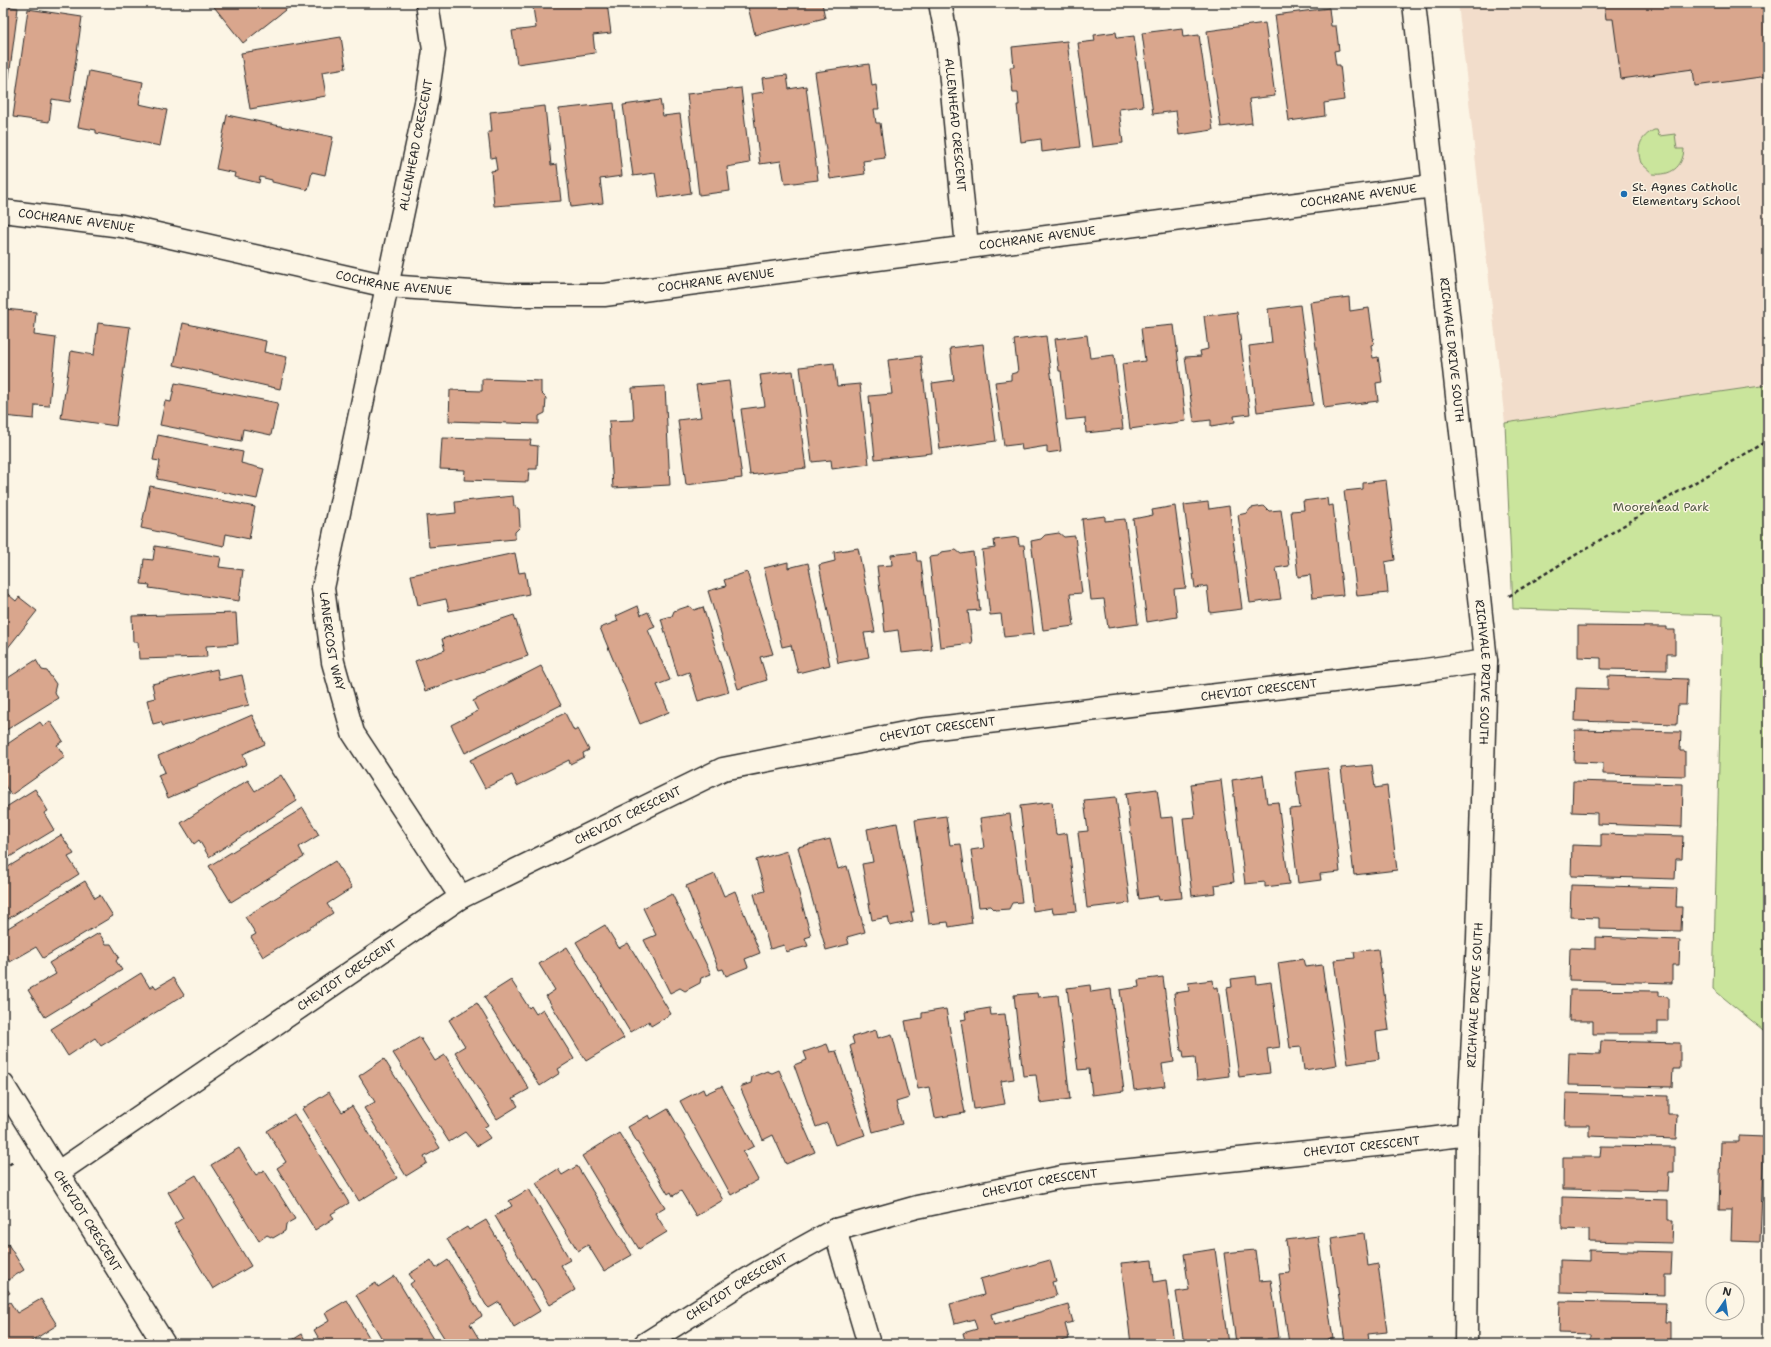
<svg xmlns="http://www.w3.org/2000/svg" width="1771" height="1347" font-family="'Shantell Sans',sans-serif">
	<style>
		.built { fill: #f2ddcb }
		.green { fill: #cae59c; stroke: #7a8864 }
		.building { fill: #d9a68d; stroke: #2b2b2b }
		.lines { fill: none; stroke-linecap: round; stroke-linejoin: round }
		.minor-casing { stroke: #2b2b2b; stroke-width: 25 }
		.tertiary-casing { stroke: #2b2b2b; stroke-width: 25 }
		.path { stroke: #2b2b2b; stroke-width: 2.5; stroke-dasharray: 4 3; stroke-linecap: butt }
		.minor { stroke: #fcf5e5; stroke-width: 22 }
		.tertiary { stroke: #fcf5e5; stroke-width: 22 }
		.poi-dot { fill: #1f6fb2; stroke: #fcf5e5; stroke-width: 1.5 }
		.labels { text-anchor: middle; stroke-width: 3; stroke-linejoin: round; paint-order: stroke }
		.street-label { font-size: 12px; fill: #2b2b2b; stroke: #fcf5e5 }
		.poi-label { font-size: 12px; fill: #2b2b2b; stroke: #fcf5e5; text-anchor: start }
		.park-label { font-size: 12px; fill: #535a47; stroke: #fcf5e5 }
	</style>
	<rect width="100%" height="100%" fill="#fcf5e5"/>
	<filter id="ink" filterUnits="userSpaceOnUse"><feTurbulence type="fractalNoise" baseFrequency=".025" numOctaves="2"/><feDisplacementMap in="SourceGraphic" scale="8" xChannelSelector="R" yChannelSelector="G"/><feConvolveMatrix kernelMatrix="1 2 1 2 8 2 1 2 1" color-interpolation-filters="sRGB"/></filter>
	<g filter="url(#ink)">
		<path class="built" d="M1458 3H1768V385L1505 423Z"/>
		<path class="green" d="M1654 130H1657L1659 136 1675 134 1677 149H1684C1683 167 1671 176 1653 174L1641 163C1636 148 1640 137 1654 130Z
			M1768 385V1034L1713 989 1723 615 1513 609 1505 423Z"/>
		<path class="building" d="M211 3H294L243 43Z
			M563 3H607L611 33 593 35 595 53 517 64 512 31 536 28 533 7Z
			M747 3H822L825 18 755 35Z
			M1604 3H1768V76L1695 86 1693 69 1621 79 1613 19H1606Z
			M3 6 18 8 4 115H3Z
			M1329 8 1331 26H1336L1339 50 1334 51 1336 65H1340L1344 100 1324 103 1325 116 1289 121 1275 15Z
			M28 9 82 17 70 102 52 99 49 122 13 117Z
			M1265 23 1275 96 1249 99 1252 123 1221 127 1207 31Z
			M1182 28 1183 37 1199 35 1213 130 1179 135 1176 111 1153 114 1142 33Z
			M1116 32 1117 38 1134 36 1143 106 1119 109 1123 143 1092 147 1078 43 1095 41 1094 35Z
			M341 37 346 68 322 72 326 96 250 109 241 53Z
			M1067 41 1080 147 1042 152 1041 139 1021 142 1017 105H1019L1018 93H1013L1010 67H1014L1012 47Z
			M869 64 872 86 876 85 879 109H874L876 123H880L885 158 863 161 865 174 830 179 815 72Z
			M89 71 143 82 139 104 167 110 160 146 96 133V130L78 127Z
			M787 75 789 89 806 86 818 180 785 184 781 161 760 164 751 94 764 92 762 78Z
			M741 88 750 163 727 167 730 191 699 195 687 94Z
			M660 100 663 116 680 114 691 193 659 198 655 173 633 176 623 105Z
			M614 103 622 176 600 179 603 203 571 207 559 109Z
			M545 106 551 165 557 164 561 201 494 206 491 171 497 170 495 157 491 158 488 132H492L490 112Z
			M227 115 333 137 325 175 312 172 308 190 272 182V180L260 177 259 183 234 177 235 173 216 169Z
			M1349 297 1350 311 1369 308 1374 344 1371 345 1373 358 1378 357 1382 382 1376 383 1378 401 1324 408 1310 302Z
			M1300 305 1313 405 1257 412 1249 346 1272 343 1268 309Z
			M4 309 36 312 34 335 56 338 49 406 35 405 34 419 3 416Z
			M1237 312 1250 414 1234 416 1235 422 1211 426V420L1194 422 1185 357 1201 356 1200 351 1208 349 1204 316Z
			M98 323 130 327 116 426 61 418 71 351 94 355Z
			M183 323 266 341 264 352 287 357 280 389 174 365Z
			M1174 325 1186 421 1130 429 1122 364 1145 361 1141 328Z
			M1087 335 1090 358 1114 355 1123 429 1086 433 1085 418 1066 420 1061 371H1059L1055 339Z
			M1046 336 1061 451 1047 453V446L1022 450 1021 444 1004 446 995 382 1011 380V374L1018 372 1014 340Z
			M983 344 996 441 940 449 932 383 954 380 950 348Z
			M921 356 932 453 875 459 869 396 892 394 888 360Z
			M834 363 837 386 860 384 869 464 832 469 831 460 812 462 800 367Z
			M793 371 806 468 750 475 741 409 765 406 760 375Z
			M482 379 541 381V393L546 398 545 413 539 416V424L449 421 450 390 482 391Z
			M729 381 742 478 686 485 678 420 701 417 696 385Z
			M175 383 278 403 271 435 243 429 241 441 160 425 165 401 171 402Z
			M665 386 670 485 613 488 609 421 634 420 632 388Z
			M158 435 243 452 241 463 264 469 257 499 157 479 160 461 153 460Z
			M442 438 531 440 530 445 538 446 537 469H529L528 482 464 480 465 470 440 469Z
			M1386 480 1395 560 1385 562 1388 593 1357 596 1344 491 1363 489V483Z
			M150 486 255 507 249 539 226 534 224 546 141 528Z
			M513 496 514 506 519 509 520 527 515 532V539L429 547 426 516 456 513 455 502Z
			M1327 498 1328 506 1333 505 1343 595 1313 598 1310 575 1298 577 1291 511 1304 510 1303 501Z
			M1208 502 1209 509 1229 506 1242 609 1210 613 1207 586 1195 588 1184 505Z
			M1175 506 1186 588 1174 589 1177 617 1147 622 1133 519 1153 515 1152 510Z
			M1264 506 1269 511 1281 510 1289 566 1276 568 1281 599 1250 603 1238 515 1247 513 1251 508Z
			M1105 516V521L1125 519 1138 624 1108 628 1104 599 1091 600 1082 519Z
			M1059 533 1064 537 1075 536 1082 593 1070 594 1074 626 1043 630 1031 541 1041 539 1045 535Z
			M1018 537 1019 545H1024L1034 634 1004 637 1001 614 990 615 982 550 995 548 994 540Z
			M155 546 221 557 219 567 243 570 239 601 149 588 150 585 141 584 144 559 153 560Z
			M858 548 875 632 864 633 869 657 838 663 819 565 835 561 834 552Z
			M956 550 961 554 973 552 980 610 968 611 972 643 940 647 929 557 938 556 941 552Z
			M916 552 917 561H921L932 650 901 653 898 630 885 632 877 566 892 565 891 555Z
			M515 553 519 573 525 572 529 594 449 611 446 599 418 605 411 575Z
			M788 562V568L808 563 830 665 798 673 791 645 782 647 764 568Z
			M747 572 773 654 760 657 767 680 738 689 708 591 726 586 724 580Z
			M3 590 16 601 19 597 37 611 3 654Z
			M638 606 641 615 648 612 655 627 648 630 670 680 657 685 669 712 640 724 600 628 618 621 616 616Z
			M689 606 694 610 703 607 729 692 698 701 689 672 678 676 661 619 672 616 674 611Z
			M236 613 238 644 206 646 207 657 139 659 138 642H133L132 616Z
			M514 615 528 656 425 691 415 661 445 650 442 639Z
			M1578 626 1667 627V630H1675V654H1667V670L1601 669V658L1578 657Z
			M36 660 42 670 47 671 56 684 54 692 58 698 3 732V681Z
			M541 666 561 705 465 753 451 725 478 711 473 701Z
			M217 669 219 680 242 675 249 705 163 726 161 722 153 724 147 700 155 698 152 684Z
			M1608 676 1687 679 1686 705H1678L1677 724 1575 721 1576 688 1608 689Z
			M565 713 574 731 578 729 589 750 583 753 584 757 570 764 569 760 517 786 512 775 485 788 470 760Z
			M252 715 265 744 243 754 247 764 168 798 158 775 165 772 158 756Z
			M50 721 63 741 57 745 65 757 11 795 4 784 3 785V747L40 722 43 726Z
			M1575 730 1681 732 1680 751H1685V776L1603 774V763L1574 762Z
			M1372 765 1375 788 1387 786 1397 870 1354 875 1341 768Z
			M1328 768 1340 872 1320 874 1321 880 1298 883 1289 809 1300 808 1295 772Z
			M281 775 297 801 209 857 199 840 194 844 181 823 248 780 255 791Z
			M1263 775 1267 803 1278 802 1289 884 1265 887V882L1245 884 1232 780Z
			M1221 780 1234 882 1215 885 1216 893 1192 896 1183 818 1195 817 1191 784Z
			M1573 781 1683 784 1682 827 1597 824V813L1572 812Z
			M35 789 48 811 44 813 54 830 3 861V809Z
			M1157 789 1161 818 1173 817 1182 898 1159 900 1158 896 1139 899 1126 793Z
			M1116 797 1130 903 1087 908 1078 832 1088 831 1084 800Z
			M1052 802 1056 835 1067 833 1077 911 1053 913 1052 908 1033 911 1020 806Z
			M303 808 319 835 299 847 304 857 231 902 209 866Z
			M1010 814 1022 902 1012 903 1009 909 995 910 991 906 979 907 971 850 984 848 980 818Z
			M946 816 950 845 961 844 972 923 949 927 948 922 929 924 915 820Z
			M897 823 914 912H911L913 921 890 926 888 917 872 920 862 864 873 862 867 829Z
			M1601 834 1683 836 1682 859H1676L1675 879 1571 876 1572 845 1601 846Z
			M61 835 74 854 68 857 79 874 3 922V884L6 882 3 877V870Z
			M830 839 838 869 847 866 865 932 847 937 849 944 826 950 798 847Z
			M787 851 811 936 805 938 808 946 786 952 784 945 770 949 754 894 765 891 756 860Z
			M335 861 352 888 327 904 333 913 263 957 251 937 256 934 245 917Z
			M715 874 724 896 735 891 760 953 745 959 748 967 726 976 723 969 719 970 686 886Z
			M85 881 95 898 100 895 113 916 43 958 36 947 10 962 3 951V931Z
			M1571 885 1677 888 1676 907H1682L1681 931 1599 929V918L1570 917Z
			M672 894 711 974 701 978 700 983 685 991 680 988 670 993 644 940 656 935 643 908Z
			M605 925 619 948 628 943 671 1014 651 1026 649 1021 630 1032 576 942Z
			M99 933 106 944H111L119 957 116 961 122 970 45 1017 28 990 56 974 49 963Z
			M1595 937 1680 940 1679 965H1672V983L1569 980 1570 948 1595 949Z
			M567 947 624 1038 586 1061 546 996 555 990 539 964Z
			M1378 949 1389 1030 1376 1032 1379 1059 1348 1064 1334 960 1355 958 1354 952Z
			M1303 959 1305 967 1322 965 1337 1065 1304 1070 1301 1047 1290 1048 1278 963Z
			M141 973 150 988 154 985 156 988 173 978 184 995 101 1046 95 1038 68 1056 51 1029Z
			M1256 976 1257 984 1271 982 1280 1047 1267 1049 1270 1073 1239 1077 1227 988 1232 987 1231 979Z
			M1163 977 1174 1062 1162 1064 1165 1086 1134 1090 1120 990 1139 987 1138 980Z
			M511 980 529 1008 531 1006 536 1014 543 1009 574 1059 558 1069 560 1073 540 1086 484 997Z
			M1213 980 1214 988 1218 987 1229 1076 1197 1080 1195 1057 1184 1058 1183 1051H1181L1174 993 1189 991 1188 983Z
			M1090 985 1091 992 1111 989 1124 1091 1092 1095 1089 1069 1078 1070 1067 988Z
			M1570 990 1659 991V996L1668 997V1021H1658V1034H1593V1021H1569Z
			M1037 993 1038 997 1058 995 1070 1099 1040 1103 1036 1075 1023 1076 1014 995Z
			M477 1003 529 1089 513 1098 518 1106 497 1119 455 1052 465 1046 449 1020Z
			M990 1008 991 1015 1005 1014 1014 1079 1001 1081 1005 1104 974 1109 961 1020 966 1019 965 1012Z
			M946 1009 965 1113 935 1118 929 1087 918 1089 905 1021 922 1018V1013Z
			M876 1030 878 1038 892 1034 909 1098 896 1102 902 1124 873 1132 850 1046 854 1044 852 1037Z
			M420 1037 435 1061 445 1055 488 1125 483 1128 490 1138 477 1146 465 1132 449 1142 393 1053Z
			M1601 1041 1680 1043V1069H1673L1672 1087 1568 1085 1569 1053 1600 1054Z
			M827 1044 830 1052 836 1051 865 1135 835 1145 827 1123 816 1127 794 1065 807 1060 804 1052Z
			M384 1059 440 1148 424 1157 427 1163 406 1176 364 1108 375 1102 359 1076Z
			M779 1070 815 1152 786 1164 773 1135 763 1140 740 1087 751 1083 752 1077 767 1071 772 1073Z
			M722 1086 754 1146 743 1152 758 1180 731 1195 680 1101 703 1089 705 1094Z
			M329 1092 342 1112 352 1106 397 1178 359 1201 302 1109Z
			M1566 1093 1668 1096V1114H1677L1676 1139 1589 1136V1125H1565Z
			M668 1109 723 1200 696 1216 681 1191 673 1196 671 1192 668 1194 628 1127 649 1115 651 1119Z
			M294 1114 349 1203 331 1214 334 1218 315 1230 277 1168 286 1162 267 1131Z
			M619 1133 665 1207 655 1213 667 1232 639 1249 582 1156Z
			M1739 1136 1764 1137 1760 1242 1731 1241 1732 1210H1719L1721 1142H1739Z
			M1601 1146 1674 1147V1172H1669L1668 1191 1563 1189V1157H1600Z
			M239 1148 256 1175 264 1170 295 1219 286 1224 285 1231 273 1238 267 1235 259 1241 211 1165Z
			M577 1166 632 1255 604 1271 588 1245 578 1251 536 1183 558 1169 562 1175Z
			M196 1175 251 1266 213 1289 174 1224 183 1218 168 1192Z
			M529 1189 570 1260 561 1265 575 1290 550 1305 534 1278 532 1279 495 1216 512 1206 509 1201Z
			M1562 1197 1668 1200V1220H1673L1672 1243 1589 1241V1230L1562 1229Z
			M486 1220 540 1311 514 1327 499 1302 489 1308 486 1305 447 1239 467 1227 469 1230Z
			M1364 1233 1368 1266 1378 1264 1387 1332 1368 1334 1369 1340 1345 1343 1331 1238Z
			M1318 1236 1333 1339 1312 1342V1344H1289L1279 1274 1290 1273 1286 1240Z
			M8 1244 24 1270 3 1283 10 1293 3 1297V1247Z
			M1215 1249 1228 1344H1184L1176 1292 1189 1290 1184 1254Z
			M1255 1250 1259 1281 1271 1280 1279 1338 1267 1339 1264 1343 1258 1344H1249L1246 1342 1236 1343 1224 1253Z
			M1589 1250 1672 1252 1671 1275H1665V1295L1560 1292V1260L1589 1261Z
			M431 1260 436 1268 448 1260 482 1316 470 1324 482 1344H448L410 1284 414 1281 409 1274Z
			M1050 1260 1056 1281 1052 1282 1056 1296 991 1314 994 1325 1068 1304 1073 1322 1065 1324 1069 1339 1050 1344H966L963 1333 977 1329 974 1319 955 1324 950 1304 984 1295 980 1279Z
			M1152 1260 1154 1282 1166 1280 1174 1344H1131L1121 1263Z
			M395 1276 436 1344H385L356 1295 376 1283 378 1287Z
			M41 1299 57 1325 27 1344H3V1307L10 1302 17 1313Z
			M347 1300 373 1344H322L314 1330 329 1321 325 1313Z
			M1560 1301 1666 1303 1665 1322H1670V1344H1591V1334L1559 1333Z
			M302 1334 307 1344H286Z"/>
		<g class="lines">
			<g class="minor-casing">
				<g id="minor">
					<path id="s1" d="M427 3 434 50 427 98 323 588 333 662 353 733 461 897"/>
					<path id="s2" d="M940 3 947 39 967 247"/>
					<path id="s3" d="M3 211 122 226 387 286 516 295H604L1433 186"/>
					<path id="s4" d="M3 1085 164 1344"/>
					<path id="s5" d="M57 1173 461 897 723 769 920 730 1419 671 1486 661"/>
					<path d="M835 1230 869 1344"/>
					<path id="s6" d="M645 1344 759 1272 835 1230 917 1207 1062 1177 1406 1142 1468 1134"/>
				</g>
			</g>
			<g class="tertiary-casing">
				<g id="tertiary">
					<path id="s7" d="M1414 3 1486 661 1478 939 1468 1134 1466 1344"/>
				</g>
			</g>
			<path class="path" d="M1509 596 1678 492 1768 441
				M3 1168 15 1161"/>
			<use href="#minor" class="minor"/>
			<use href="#tertiary" class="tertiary"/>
		</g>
	</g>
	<circle class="poi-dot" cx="1624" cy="194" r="4"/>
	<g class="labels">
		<g class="street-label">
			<text dy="4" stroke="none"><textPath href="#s2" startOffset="123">ALLENHEAD CRESCENT</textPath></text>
			<text transform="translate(416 145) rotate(-79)" y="4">ALLENHEAD CRESCENT</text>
			<text dy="4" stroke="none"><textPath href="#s3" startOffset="1370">COCHRANE AVENUE</textPath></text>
			<text dy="4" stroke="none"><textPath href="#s3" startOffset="74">COCHRANE AVENUE</textPath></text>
			<text dy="4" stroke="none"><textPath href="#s3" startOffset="1046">COCHRANE AVENUE</textPath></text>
			<text dy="4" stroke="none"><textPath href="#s3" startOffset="722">COCHRANE AVENUE</textPath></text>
			<text dy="4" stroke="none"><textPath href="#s3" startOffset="398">COCHRANE AVENUE</textPath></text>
			<text dy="4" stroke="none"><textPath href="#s7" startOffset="349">RICHVALE DRIVE SOUTH</textPath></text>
			<text dy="4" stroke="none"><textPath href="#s1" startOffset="651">LANERCOST WAY</textPath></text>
			<text dy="4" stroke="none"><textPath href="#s7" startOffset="673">RICHVALE DRIVE SOUTH</textPath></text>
			<text dy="4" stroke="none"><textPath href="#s5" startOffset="1323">CHEVIOT CRESCENT</textPath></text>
			<text dy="4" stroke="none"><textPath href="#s5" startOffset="999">CHEVIOT CRESCENT</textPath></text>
			<text dy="4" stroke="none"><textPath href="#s5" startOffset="675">CHEVIOT CRESCENT</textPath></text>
			<text dy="4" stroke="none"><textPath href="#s5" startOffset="351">CHEVIOT CRESCENT</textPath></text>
			<text transform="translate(1475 995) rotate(-87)" y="4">RICHVALE DRIVE SOUTH</text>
			<text dy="4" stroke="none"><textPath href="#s6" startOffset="756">CHEVIOT CRESCENT</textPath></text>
			<text dy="4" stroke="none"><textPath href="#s6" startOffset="432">CHEVIOT CRESCENT</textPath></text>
			<text dy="4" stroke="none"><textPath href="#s4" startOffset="160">CHEVIOT CRESCENT</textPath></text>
			<text dy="4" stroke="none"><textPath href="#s6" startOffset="108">CHEVIOT CRESCENT</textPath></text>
		</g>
		<g class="poi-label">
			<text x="1632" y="191">St. Agnes Catholic<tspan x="1632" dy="14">Elementary School</tspan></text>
		</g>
		<g class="park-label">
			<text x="1661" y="511">Moorehead Park</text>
		</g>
	</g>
	<rect width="1771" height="1347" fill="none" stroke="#fcf5e5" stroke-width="16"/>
	<rect x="8" y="8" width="1755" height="1331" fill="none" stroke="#2b2b2b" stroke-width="1.5" filter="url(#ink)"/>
	<g transform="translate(1725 1301) rotate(13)"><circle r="19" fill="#fcf5e5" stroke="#a8a49b"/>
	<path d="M0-3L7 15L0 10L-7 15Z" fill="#1f6fb2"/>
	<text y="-6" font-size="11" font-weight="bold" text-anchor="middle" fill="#2b2b2b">N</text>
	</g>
</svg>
